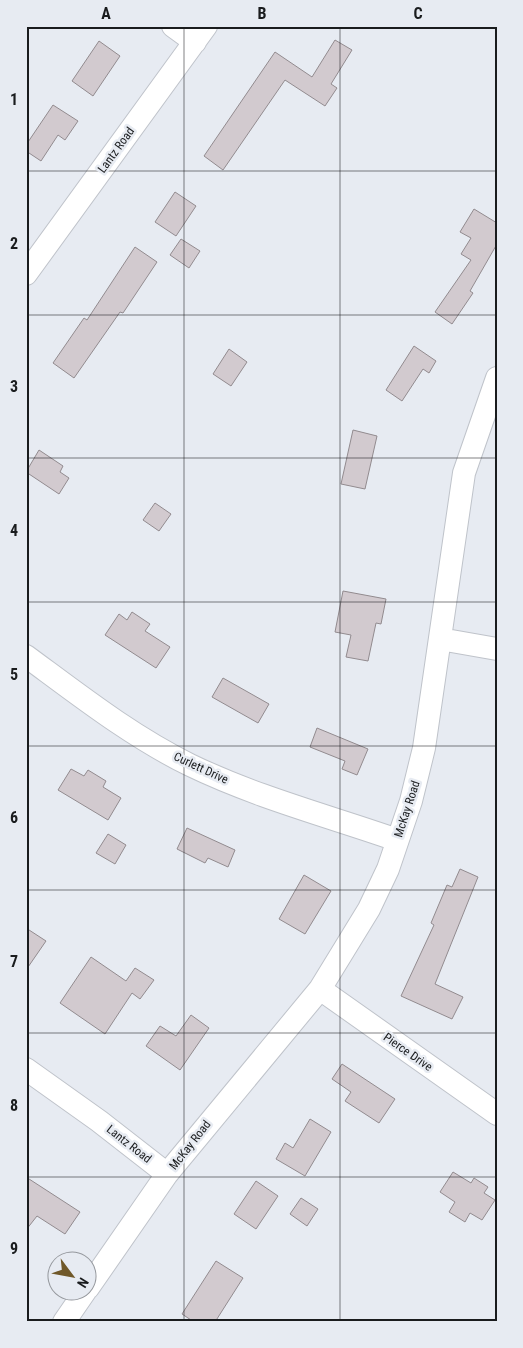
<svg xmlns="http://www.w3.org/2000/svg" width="523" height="1348" font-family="'Roboto Condensed',sans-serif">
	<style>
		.building { fill: #d2cacf; stroke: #928b8f }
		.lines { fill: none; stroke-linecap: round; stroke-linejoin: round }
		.minor-casing { stroke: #bfc3ca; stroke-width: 24 }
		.minor { stroke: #fff; stroke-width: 22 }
		.grid { fill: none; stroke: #1a1c1e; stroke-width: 1; stroke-opacity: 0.55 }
		.labels { text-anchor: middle; stroke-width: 5; stroke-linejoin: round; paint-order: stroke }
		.street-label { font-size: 12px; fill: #1a1c1e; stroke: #e7ebf2 }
		.neatline { fill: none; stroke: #1a1c1e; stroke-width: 2 }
		.grid-label { font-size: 16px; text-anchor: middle; font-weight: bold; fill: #1a1c1e }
	</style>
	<rect width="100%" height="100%" fill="#e7ebf2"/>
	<path class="building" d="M335 40 352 50 331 84 337 88 325 106 285 80 223 170 204 156 275 52 312 77Z
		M99 41 120 56 93 96 72 81Z
		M53 105 78 121 65 140 58 135 41 161 26 151V145Z
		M175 192 196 206 176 236 155 222Z
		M474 209 497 223V244L470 291 473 293 452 324 435 312 471 260 461 254 471 238 460 232Z
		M181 239 200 251 189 268 170 255Z
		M135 247 157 262 123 313 120 312 74 378 53 363 84 318 87 320Z
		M414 346 436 361 429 373 423 369 402 401 386 390Z
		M229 349 247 362 231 386 213 374Z
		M353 430 377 436 365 489 341 484Z
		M39 450 63 466 60 472 69 478 59 494 26 472Z
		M155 503 171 514 159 531 143 520Z
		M343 591 386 599 381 624 376 623 368 661 346 657 351 635 335 632Z
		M132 612 150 624 145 631 170 647 156 668 105 635 119 614 127 620Z
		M223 678 269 704 258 723 212 697Z
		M317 728 368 749 357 775 342 769 345 761 310 747Z
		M71 769 84 776 88 770 106 781 103 787 121 798 108 820 58 790Z
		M187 828 235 850 228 867 208 858 205 863 177 849Z
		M108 834 126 845 115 864 96 853Z
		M460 869 478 877 435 984 463 997 452 1019 401 996 434 925 431 923 447 885 452 887Z
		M304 875 331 891 305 934 279 919Z
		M26 928 46 941 26 970Z
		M91 957 126 981 135 968 154 980 140 999 132 993 105 1034 60 1003Z
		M191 1015 209 1028 180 1070 146 1046 160 1026 176 1036Z
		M342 1064 395 1099 379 1123 345 1101 351 1092 332 1079Z
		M310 1119 331 1132 305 1176 276 1159 285 1143 293 1148Z
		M453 1172 471 1183 474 1178 488 1187 484 1193 495 1200 482 1220 470 1213 465 1222 449 1212 455 1202 440 1192Z
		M26 1177 80 1212 65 1234 37 1216 26 1230Z
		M256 1181 278 1196 256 1229 234 1214Z
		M301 1198 318 1209 307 1226 290 1214Z
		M216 1261 243 1278 215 1322H194L182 1314Z"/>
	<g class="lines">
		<g class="minor-casing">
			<path id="minor" d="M173 26 195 42
				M26 274 206 26
				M440 639 497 649
				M26 656C79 695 131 736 190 765 256 797 328 816 397 840
				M320 989 497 1114
				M26 1069 99 1121 167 1174
				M88 1288 167 1174 320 989 369 909 388 869 411 801 424 748 464 473 497 378
				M64 1322 86 1290"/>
		</g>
		<use href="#minor" class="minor"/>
	</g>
	<path class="grid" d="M184 26V1322M340 26V1322M26 171H497M26 315H497M26 458H497M26 602H497M26 746H497M26 890H497M26 1033H497M26 1177H497"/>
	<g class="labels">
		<g class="street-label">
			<text transform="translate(116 150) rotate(-54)" y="4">Lantz Road</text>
			<text transform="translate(201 768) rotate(25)" y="4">Curlett Drive</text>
			<text transform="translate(407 809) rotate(-72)" y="4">McKay Road</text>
			<text transform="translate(408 1052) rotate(35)" y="4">Pierce Drive</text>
			<text transform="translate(129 1144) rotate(38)" y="4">Lantz Road</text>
			<text transform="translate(190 1145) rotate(-52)" y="4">McKay Road</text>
		</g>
	</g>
	<rect width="523" height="1348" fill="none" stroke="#e7ebf2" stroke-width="55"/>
	<g transform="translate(72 1276) rotate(122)"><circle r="24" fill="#e7ebf2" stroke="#95989d"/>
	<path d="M0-4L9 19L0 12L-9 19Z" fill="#705829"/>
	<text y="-8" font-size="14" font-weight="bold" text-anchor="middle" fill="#1a1c1e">N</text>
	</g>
	<rect x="28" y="28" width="468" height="1292" class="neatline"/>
	<g class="grid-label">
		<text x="106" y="19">A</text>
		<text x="262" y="19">B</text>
		<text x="418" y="19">C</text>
		<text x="14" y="105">1</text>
		<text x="14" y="249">2</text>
		<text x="14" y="392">3</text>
		<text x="14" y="536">4</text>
		<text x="14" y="680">5</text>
		<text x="14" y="823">6</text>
		<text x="14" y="967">7</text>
		<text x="14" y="1111">8</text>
		<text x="14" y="1254">9</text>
	</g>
</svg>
